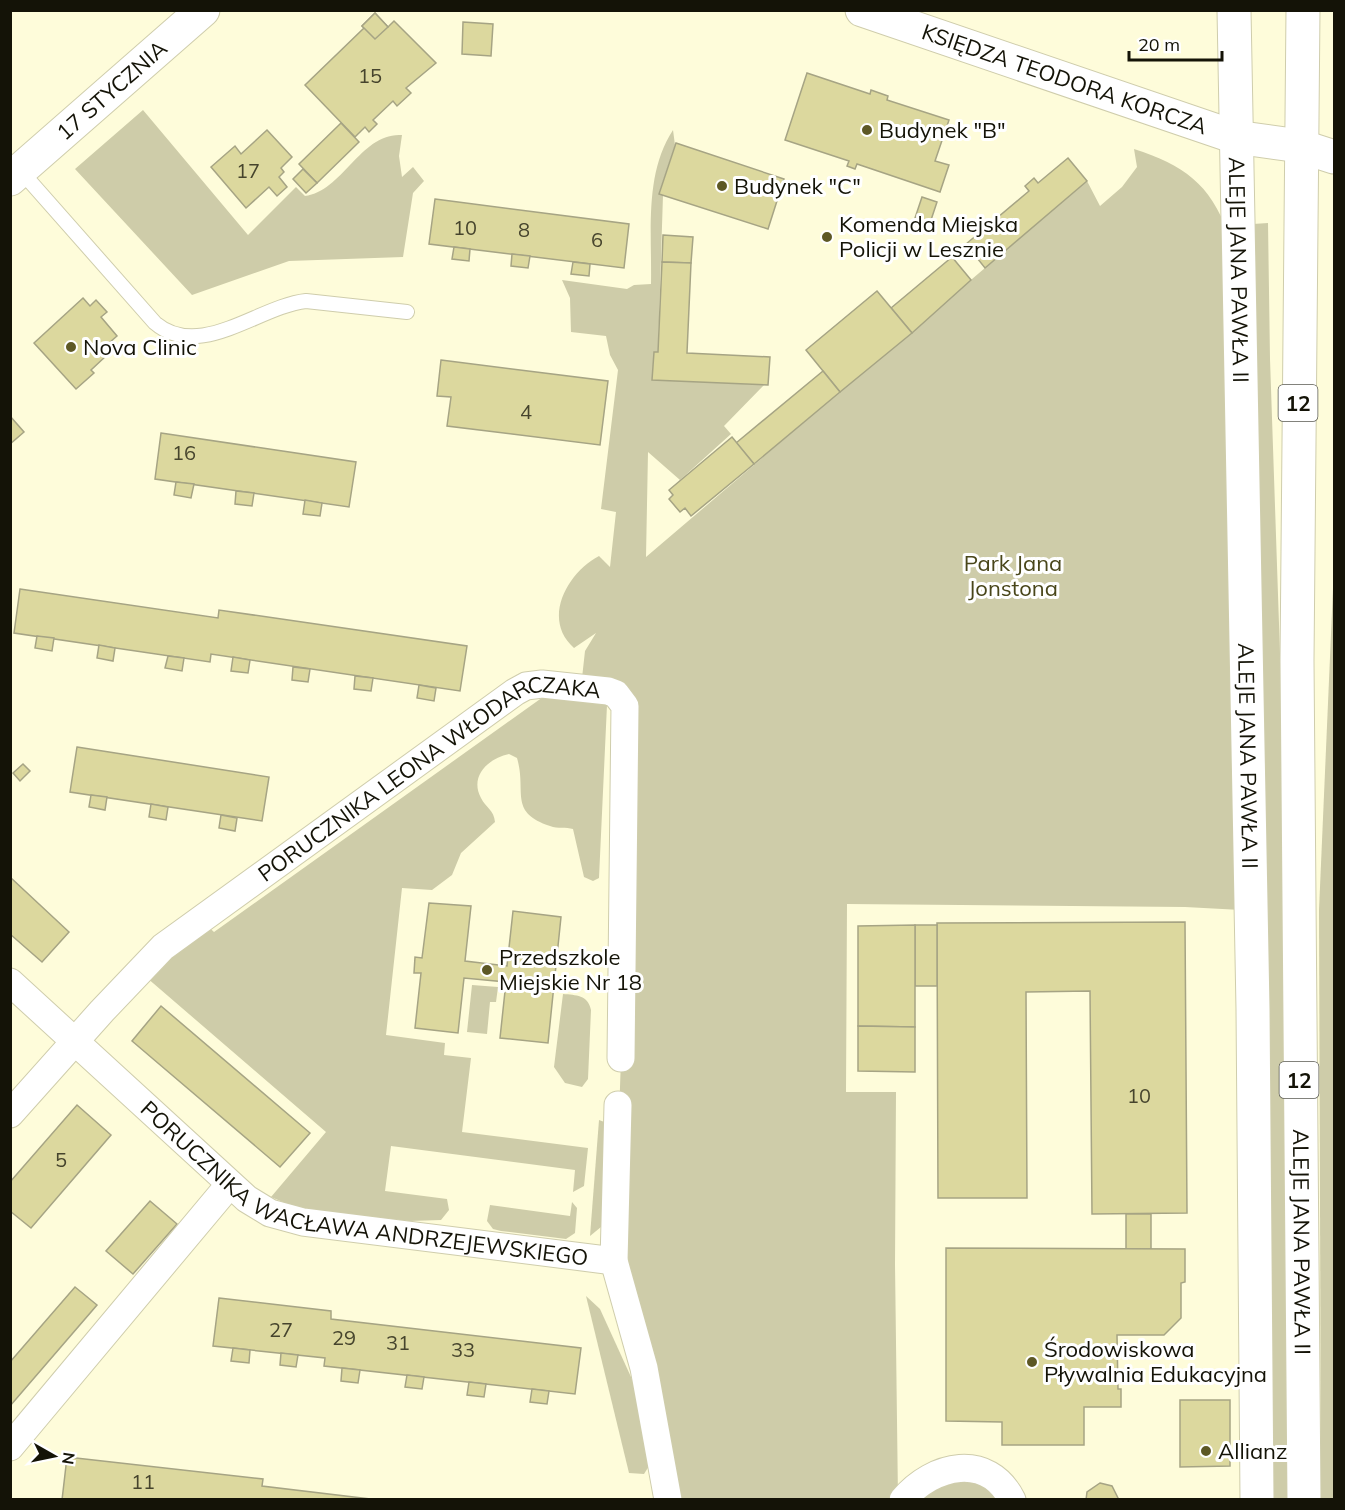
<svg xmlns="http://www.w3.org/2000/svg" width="1345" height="1510" font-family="Mulish,sans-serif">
<rect width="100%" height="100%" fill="#fefcda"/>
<!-- green -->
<g fill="#cecca9">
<path d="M143,110L248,235L296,187L305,196C343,191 361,132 402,135L399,156L402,177L413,167L424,181L413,193L403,257L289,261L192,295L75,169Z"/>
<path d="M673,130L675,145L659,193L663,195L658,352H654L652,379L764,385L724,426L731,434L680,480L648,452L646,557L1087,181L1100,206L1122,187L1137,167L1134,149C1184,165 1210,184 1228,233L1241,910L1185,907L847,904L846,1092H896L895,1264L898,1499H668L614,1261L621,1058L626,714L582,678L585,651L596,633L574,648C541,619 568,572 599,556L610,567L616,512L601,509L618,370L610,355L606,336L571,332L570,298L562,280L627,289L634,285L651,284C652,233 644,174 673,130Z"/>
<path d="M1268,223L1270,359L1292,1007L1296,1500L1264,1499L1253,224Z"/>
<path d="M1334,565V1499L1321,1500L1319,910Z"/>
<path d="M543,697L607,705L599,878L593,881L584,877L573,829C566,827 558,829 550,826C508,812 527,792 517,758L509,754C489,758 469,776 481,798C486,808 494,810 495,822L461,853L452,875L432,890L402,888L386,1035L445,1043L444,1055L471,1058L462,1132L588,1148L584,1186L573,1192L575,1170L391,1146L385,1191L447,1199L449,1210L441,1220L409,1221L297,1208L271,1197L326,1132L139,971L201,920L214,932Z"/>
<path d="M472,985L498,987L496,1002H490L487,1034L467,1032Z"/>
<path d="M563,994C576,995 588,995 591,1010L588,1079L582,1087L565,1083L554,1067Z"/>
<path d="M599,1120L607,1123V1214L601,1227L590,1236Z"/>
<path d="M572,1202L577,1208L575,1233L566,1239L501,1231L493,1229L487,1221L490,1205L570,1216Z"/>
<path d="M586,1296L600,1309L631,1377L638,1398L649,1466L644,1474L629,1473Z"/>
<path d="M951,1470L1012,1500H903Z"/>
</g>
<!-- building -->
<g fill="#dcd89e" stroke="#a6a484" stroke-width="1.5">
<path d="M375,13L388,27L394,21L436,63L406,88L411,93L397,106L393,101L373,120L377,124L369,132L365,127L355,137L305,85L364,28L362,26Z"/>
<path d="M375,13L388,27L375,39L362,26Z"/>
<path d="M463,22L493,24L491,56L462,54Z"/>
<path d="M807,73L870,94L871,90L888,96L887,100L949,120L935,161L949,165L940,192L857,164L855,169L847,166L849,161L785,140Z"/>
<path d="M341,123L359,142L317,183L299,164Z"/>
<path d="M267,130L292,157L281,168L284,172L279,177L287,187L277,196L269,187L246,208L211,167L235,146L241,154Z"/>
<path d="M676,143L784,179L768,229L659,194Z"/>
<path d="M1068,158L1087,181L985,268L966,244L1029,191L1025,186L1034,178L1038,183Z"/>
<path d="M303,169L317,183L306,193L293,179Z"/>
<path d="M922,197L937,202L930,223L915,218Z"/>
<path d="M435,199L629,224L624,268L429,244Z"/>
<path d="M663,235L693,237L691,263L662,262Z"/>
<path d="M454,247L470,249L469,261L452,259Z"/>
<path d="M512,254L530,256L528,268L511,266Z"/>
<path d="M952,257L971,280L912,333L891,308Z"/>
<path d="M573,262L590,264L589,276L571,274Z"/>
<path d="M662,262L691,263L687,353L770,357L768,385L652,380L654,352H658Z"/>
<path d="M877,291L912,333L840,392L806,350Z"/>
<path d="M83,298L90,306L96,300L107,312L101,317L117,336L101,350L106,356L91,370L94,373L76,389L34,343Z"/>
<path d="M441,360L608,381L600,445L447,426L451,397L437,396Z"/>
<path d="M823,371L840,392L754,464L736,443Z"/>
<path d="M10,416L24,432L10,444Z"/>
<path d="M161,433L356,462L349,507L155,479Z"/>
<path d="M732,437L754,464L691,516L685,508L680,512L669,499L673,495L669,490Z"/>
<path d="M176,482L194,484L191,498L174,495Z"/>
<path d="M236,491L254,493L252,506L235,504Z"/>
<path d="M305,500L322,503L320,516L303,514Z"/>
<path d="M20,589L218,618L219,610L467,646L460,691L211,654L210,662L14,633Z"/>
<path d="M37,636L54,638L52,651L35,648Z"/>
<path d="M99,645L115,648L113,661L97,658Z"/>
<path d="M168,656L184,658L182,671L165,668Z"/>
<path d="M233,657L250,660L248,673L231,671Z"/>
<path d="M293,667L310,669L308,682L292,680Z"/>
<path d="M355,676L373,678L371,691L354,689Z"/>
<path d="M419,685L436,688L434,701L417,698Z"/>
<path d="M77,747L269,777L262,821L70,792Z"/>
<path d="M23,764L30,771L20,781L13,773Z"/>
<path d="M91,795L107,797L105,810L89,807Z"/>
<path d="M151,804L168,807L166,820L149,817Z"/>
<path d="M221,815L237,818L235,831L219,828Z"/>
<path d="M10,877L69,932L42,962L10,934Z"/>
<path d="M429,903L471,906L465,961L507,966L513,911L561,917L548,1043L500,1038L506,982L464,978L458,1033L415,1028L421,973H414L415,957L422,958Z"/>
<path d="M1185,922L1187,1213L1092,1214L1090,991L1026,992L1027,1198H938L937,923Z"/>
<rect x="915" y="925" width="22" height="61"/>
<path d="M915,925V1027L858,1026V926Z"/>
<path d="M161,1006L310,1133L280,1167L132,1041Z"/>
<path d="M858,1026L915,1027V1072L858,1071Z"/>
<path d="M77,1105L111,1135L31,1228L10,1211V1182Z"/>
<path d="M150,1201L177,1224L133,1274L106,1251Z"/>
<rect x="1126" y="1214" width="25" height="35"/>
<path d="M946,1248L1185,1249V1282L1181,1283V1318L1164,1335H1117L1118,1389H1121V1407H1084V1445H1002V1422L946,1421Z"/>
<path d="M75,1287L97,1305L10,1406V1362Z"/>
<path d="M219,1298L331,1311V1319L581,1348L575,1394L324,1366L325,1358L213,1346Z"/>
<path d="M233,1348L250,1350L249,1363L231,1361Z"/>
<path d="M281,1353L298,1355L296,1367L280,1365Z"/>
<path d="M342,1368L360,1370L358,1383L341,1381Z"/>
<path d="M407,1375L424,1377L422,1389L405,1387Z"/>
<path d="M469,1382L486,1384L484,1397L467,1395Z"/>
<path d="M532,1389L549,1391L547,1404L530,1402Z"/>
<path d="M1180,1400H1230V1466L1180,1467Z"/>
<path d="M67,1457L263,1479L262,1486L379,1500H62Z"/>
<path d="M1100,1483L1112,1486L1119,1500H1086L1087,1492Z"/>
</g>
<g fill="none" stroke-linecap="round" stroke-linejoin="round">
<!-- lane casing -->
<g stroke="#cfcdac" stroke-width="16">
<path id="lane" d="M20,170L155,323C200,361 259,306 306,301L407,312"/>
</g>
<!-- street casing -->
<g stroke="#cfcdac" stroke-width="29">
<g id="street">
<path id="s1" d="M10,982L247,1199L270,1213L303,1222L614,1261"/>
<path d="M618,1105L614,1261L644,1368L668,1500"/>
<path id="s2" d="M10,1114L102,1011L163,947L515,692L526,686L542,684L608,691L616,694L625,706L621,1058"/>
<path d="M10,1447L230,1184"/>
<path d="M903,1500C933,1464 988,1452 1012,1500"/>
</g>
</g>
<!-- secondary casing -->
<g stroke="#cfcdac" stroke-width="35">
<g id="secondary">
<path id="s3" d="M862,10L1235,137L1300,146L1334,157"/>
<path id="s4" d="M10,179L203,10"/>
</g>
</g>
<!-- primary casing -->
<g stroke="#cfcdac" stroke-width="35">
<g id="primary">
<path id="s5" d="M1234,10L1253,1009L1257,1500"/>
<path id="s6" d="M1303,10L1297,660L1304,1500"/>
</g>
</g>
<!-- lane -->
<use href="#lane" stroke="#fff" stroke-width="14"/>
<!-- street -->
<use href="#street" stroke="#fff" stroke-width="27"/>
<!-- secondary -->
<use href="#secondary" stroke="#fff" stroke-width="33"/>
<!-- primary -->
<use href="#primary" stroke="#fff" stroke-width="33"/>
</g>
<!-- markers -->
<g fill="#5d5825" stroke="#fff" stroke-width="2">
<circle cx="867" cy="130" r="6"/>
<circle cx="722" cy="186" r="6"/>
<circle cx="827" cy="237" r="6"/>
<circle cx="71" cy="347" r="6"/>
<circle cx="487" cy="970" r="6"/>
<circle cx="1032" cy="1362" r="6"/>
<circle cx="1206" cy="1451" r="6"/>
</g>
<g text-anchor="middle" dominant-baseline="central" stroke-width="6" stroke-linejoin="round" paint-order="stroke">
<!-- number labels -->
<g font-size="20" fill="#46442d">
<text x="370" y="75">15</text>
<text x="248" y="170">17</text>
<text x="465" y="227">10</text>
<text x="524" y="229">8</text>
<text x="597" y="239">6</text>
<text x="526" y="411">4</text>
<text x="184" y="452">16</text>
<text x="1139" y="1095">10</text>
<text x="61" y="1159">5</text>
<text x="281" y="1329">27</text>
<text x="344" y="1337">29</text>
<text x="398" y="1342">31</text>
<text x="463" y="1349">33</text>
<text x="143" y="1481">11</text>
</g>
<!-- shield labels -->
<g fill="#fff" stroke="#5a5a51" stroke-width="1.5">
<rect x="1278.5" y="385" width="39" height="36" rx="4.5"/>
<rect x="1279.5" y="1062" width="39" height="36" rx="4.5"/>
</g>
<g font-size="21" font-weight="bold" fill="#141307">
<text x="1298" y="403">12</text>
<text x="1299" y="1080">12</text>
</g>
<!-- street labels -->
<g font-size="22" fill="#141307" stroke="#fff">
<text stroke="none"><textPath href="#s3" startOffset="214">KSIĘDZA TEODORA KORCZA</textPath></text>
<text stroke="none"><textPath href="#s4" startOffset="135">17 STYCZNIA</textPath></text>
<text stroke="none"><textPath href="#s5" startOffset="260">ALEJE JANA PAWŁA II</textPath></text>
<text stroke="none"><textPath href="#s5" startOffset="746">ALEJE JANA PAWŁA II</textPath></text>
<text stroke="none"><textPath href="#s2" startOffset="548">PORUCZNIKA LEONA WŁODARCZAKA</textPath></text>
<text stroke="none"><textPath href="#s1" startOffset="426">PORUCZNIKA WACŁAWA ANDRZEJEWSKIEGO</textPath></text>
<text stroke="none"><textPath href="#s6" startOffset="1232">ALEJE JANA PAWŁA II</textPath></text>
</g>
<!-- poi labels -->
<g font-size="22" fill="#141307" stroke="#fff" text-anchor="start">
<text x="879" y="130">Budynek "B"</text>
<text x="734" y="186">Budynek "C"</text>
<text x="839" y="224">Komenda Miejska<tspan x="839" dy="25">Policji w Lesznie</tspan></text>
<text x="83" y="347">Nova Clinic</text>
<text x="499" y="957">Przedszkole<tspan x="499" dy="25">Miejskie Nr 18</tspan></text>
<text x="1044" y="1349">Środowiskowa<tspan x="1044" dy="25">Pływalnia Edukacyjna</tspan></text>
<text x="1218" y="1451">Allianz</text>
</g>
<!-- park labels -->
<g font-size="22" fill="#49461a" stroke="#fff">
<text x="1013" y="563">Park Jana<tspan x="1013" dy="25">Jonstona</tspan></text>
</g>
</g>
<!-- border -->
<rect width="1345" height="1510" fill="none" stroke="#141307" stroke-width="24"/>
<!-- north arrow -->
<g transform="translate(54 1456) rotate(99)" stroke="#ffffff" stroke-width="4.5" paint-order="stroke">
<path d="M0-4.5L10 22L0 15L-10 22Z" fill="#141307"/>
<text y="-9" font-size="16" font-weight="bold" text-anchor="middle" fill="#141307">N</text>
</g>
<!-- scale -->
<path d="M1129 51v9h93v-9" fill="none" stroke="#141307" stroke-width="3"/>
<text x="1138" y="51" font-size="18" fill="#141307" stroke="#ffffff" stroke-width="4.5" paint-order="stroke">20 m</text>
</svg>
